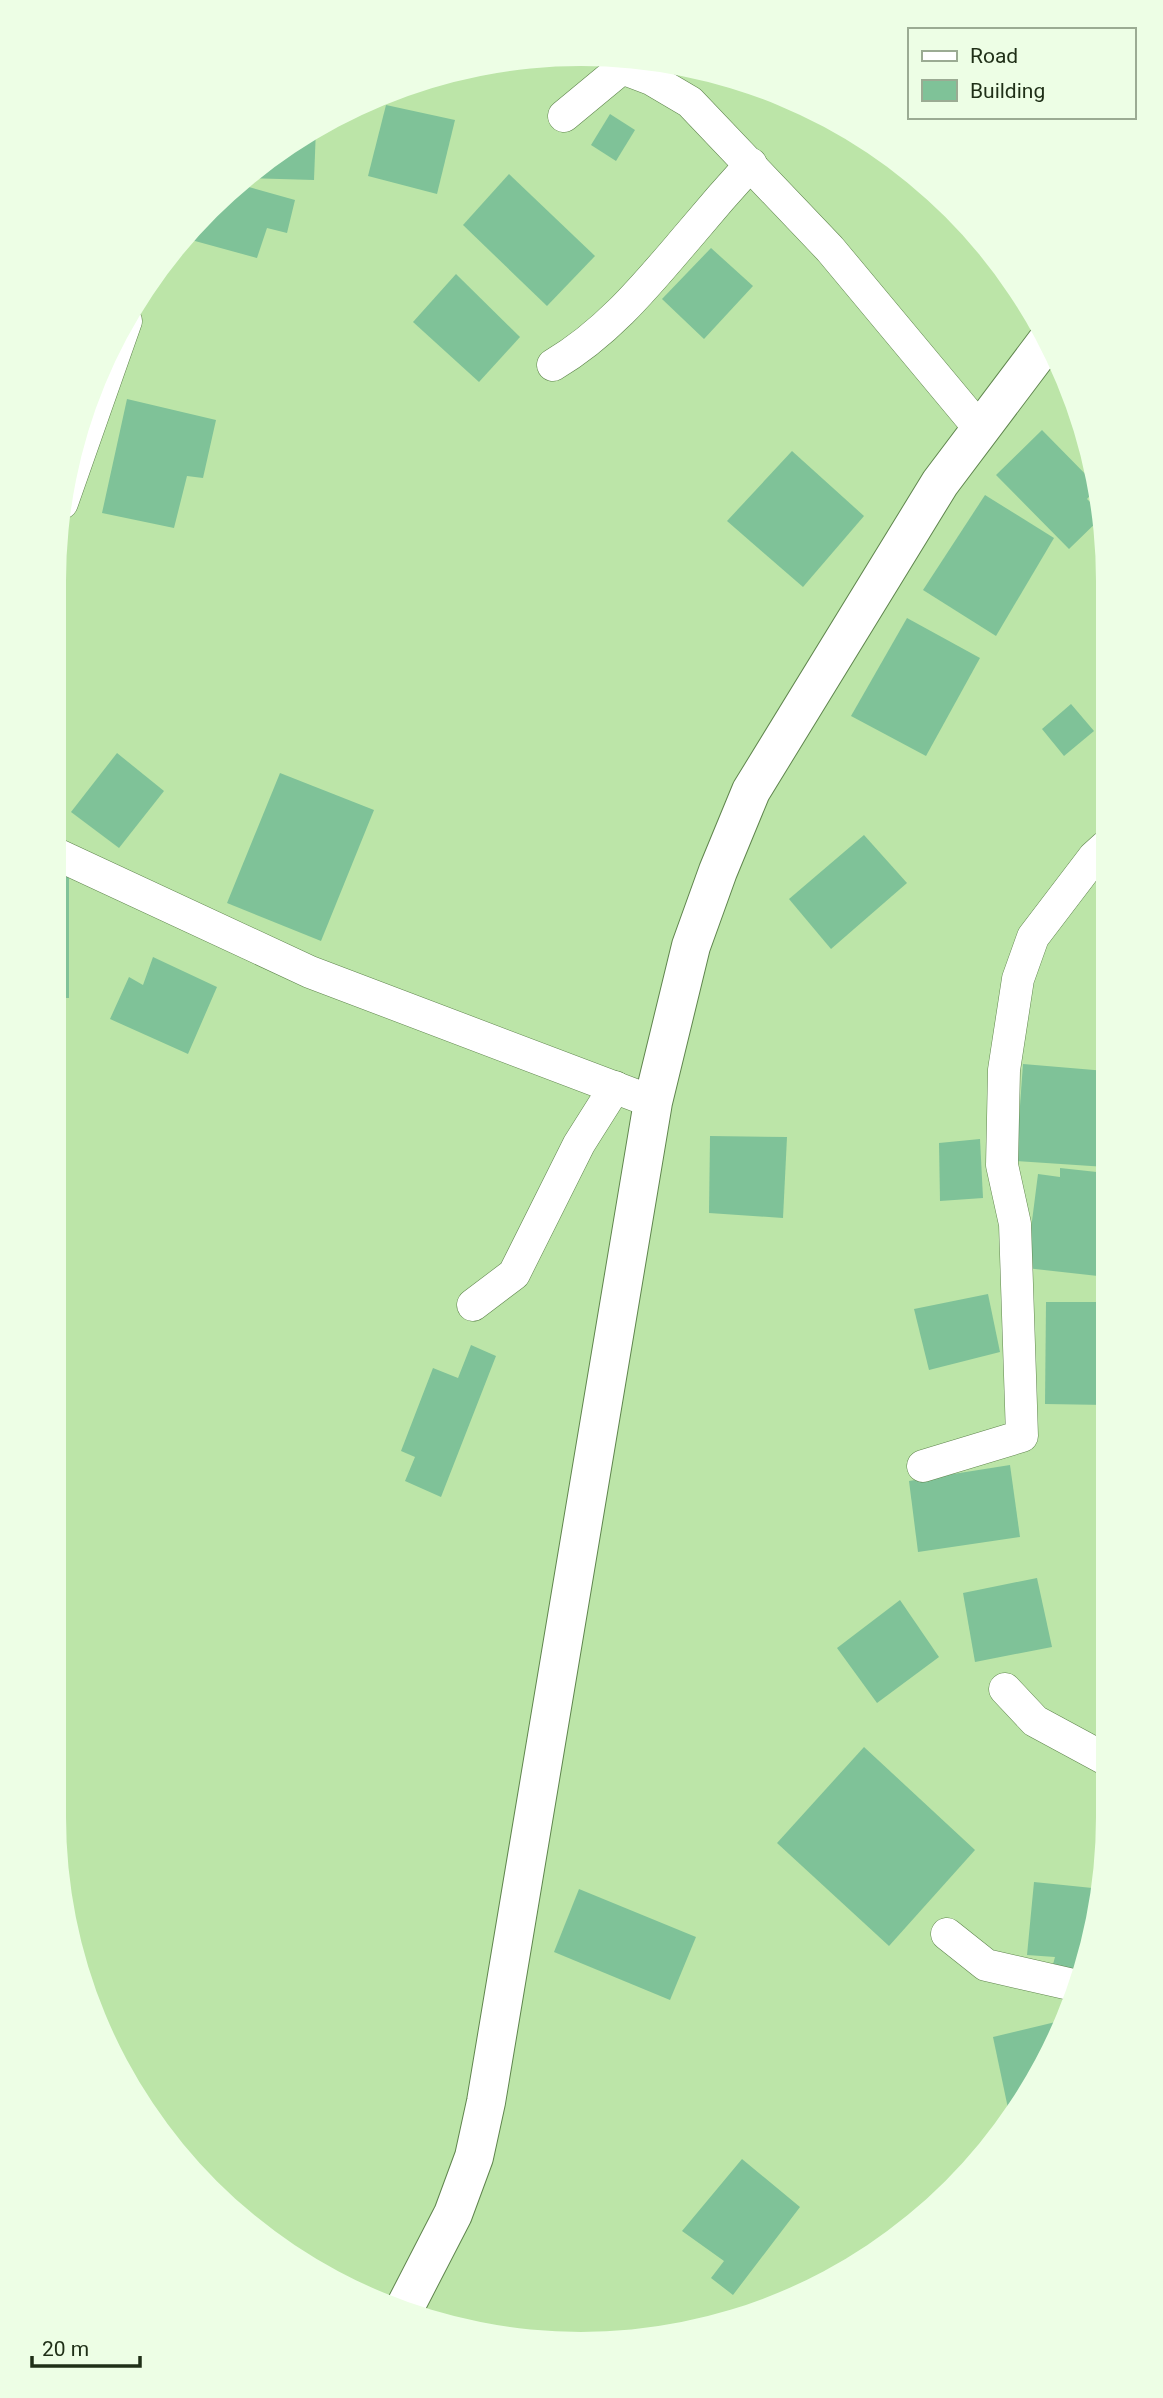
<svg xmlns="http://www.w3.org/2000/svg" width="1163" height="2398" font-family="Roboto,sans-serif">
<rect width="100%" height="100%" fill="#bce5a8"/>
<!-- green -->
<path fill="#d7aee8" d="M66,1141L64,1514L54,1517V1144Z"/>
<!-- building -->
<g fill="#7fc298">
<path d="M386,105L455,120L437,194L368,176Z"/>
<path d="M610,114L635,130L616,161L591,145Z"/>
<path d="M316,128L314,180L246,178L289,143Z"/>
<path d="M509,174L595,256L547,306L463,225Z"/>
<path d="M238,184L295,200L287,233L267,228L257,258L184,238L209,208Z"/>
<path d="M711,248L753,286L704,339L662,299Z"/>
<path d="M456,274L520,337L479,382L413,322Z"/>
<path d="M127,399L216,420L203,478L187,476L174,528L102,513Z"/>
<path d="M1042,430L1098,487L1087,499L1104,515L1069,549L996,475Z"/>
<path d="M792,451L864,516L803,587L727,521Z"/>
<path d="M985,495L1054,538L996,636L923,590Z"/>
<path d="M907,618L980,658L926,756L851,716Z"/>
<path d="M1071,704L1094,731L1064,756L1042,729Z"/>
<path d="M117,753L164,791L119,848L71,812Z"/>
<path d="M280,773L374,810L321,941L227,903Z"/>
<path d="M864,835L907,883L831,949L789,899Z"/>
<path d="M54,870L69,871V998H54Z"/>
<path d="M153,957L217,987L188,1054L110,1019L129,977L143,985Z"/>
<path d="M1023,1064L1106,1071V1167L1016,1161Z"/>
<path d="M710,1136L787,1137L783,1218L709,1213Z"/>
<path d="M980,1139L983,1198L940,1201L939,1143Z"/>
<path d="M1060,1168L1106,1173L1107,1277L1026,1268L1038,1174L1060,1177Z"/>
<path d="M988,1294L1000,1352L929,1370L914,1309Z"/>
<path d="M1046,1302H1107V1405L1045,1404Z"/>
<path d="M471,1345L496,1356L441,1497L405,1481L415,1457L401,1451L433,1368L458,1378Z"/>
<path d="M1010,1465L1020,1537L918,1552L909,1481Z"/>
<path d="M1037,1578L1052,1647L975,1662L963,1593Z"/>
<path d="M900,1600L939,1657L877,1703L837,1648Z"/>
<path d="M864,1747L975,1850L889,1946L777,1843Z"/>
<path d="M1034,1882L1102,1889L1099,1920L1083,1972L1052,1968L1055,1957L1027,1955Z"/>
<path d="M579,1889L696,1937L670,2000L554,1952Z"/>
<path d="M1068,2019L1015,2105L1009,2113L993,2037Z"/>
<path d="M742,2159L800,2207L733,2295L711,2278L724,2261L682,2231Z"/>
</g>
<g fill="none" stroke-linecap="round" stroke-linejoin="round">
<!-- minor casing -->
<g stroke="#5f854d" stroke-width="33">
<g id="minor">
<path d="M564,116L622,68L651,79L690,102L830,249L980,429"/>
<path d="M553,365C609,332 648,283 690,234C710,210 730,187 751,164"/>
<path d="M62,503L126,321"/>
<path d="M54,853L310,972L653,1102"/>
<path d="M473,1305L514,1274L579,1144L615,1087"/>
<path d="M923,1466L1022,1436L1015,1224L1002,1165L1004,1070L1018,979L1033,937L1094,857L1105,847"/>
<path d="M1005,1689L1035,1721L1109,1761"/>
<path d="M947,1934L986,1965L1078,1986"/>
</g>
</g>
<!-- tertiary casing -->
<g stroke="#5f854d" stroke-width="40">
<path id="tertiary" d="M403,2311L453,2214L474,2157L486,2102L653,1102L691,946L718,871L751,791L940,483L1047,341"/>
</g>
<!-- minor -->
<use href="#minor" stroke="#fff" stroke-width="32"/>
<!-- tertiary -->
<use href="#tertiary" stroke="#fff" stroke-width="38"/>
</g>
<!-- crop -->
<path d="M0 0H1163V2398H0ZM581 66H581A515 515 0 0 1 1096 581V1817A515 515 0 0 1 581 2332H581A515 515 0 0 1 66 1817V581A515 515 0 0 1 581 66Z" fill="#edfee5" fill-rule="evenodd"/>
<!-- legend -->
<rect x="908" y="28" width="228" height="91" fill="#edfee5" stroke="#9bab93" stroke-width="2"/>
<rect x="922" y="51" width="35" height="10" fill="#ffffff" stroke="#9bab93" stroke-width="2"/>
<text x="970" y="63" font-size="21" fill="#1f2f17">Road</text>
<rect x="922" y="80" width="35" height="21" fill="#7fc298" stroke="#9bab93" stroke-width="2"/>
<text x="970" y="98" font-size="21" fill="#1f2f17">Building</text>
<!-- scale -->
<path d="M32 2356v10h108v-10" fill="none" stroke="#1f2f17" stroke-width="3.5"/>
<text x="42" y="2356" font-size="21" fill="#1f2f17" stroke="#edfee5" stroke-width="5" paint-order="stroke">20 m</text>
</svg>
